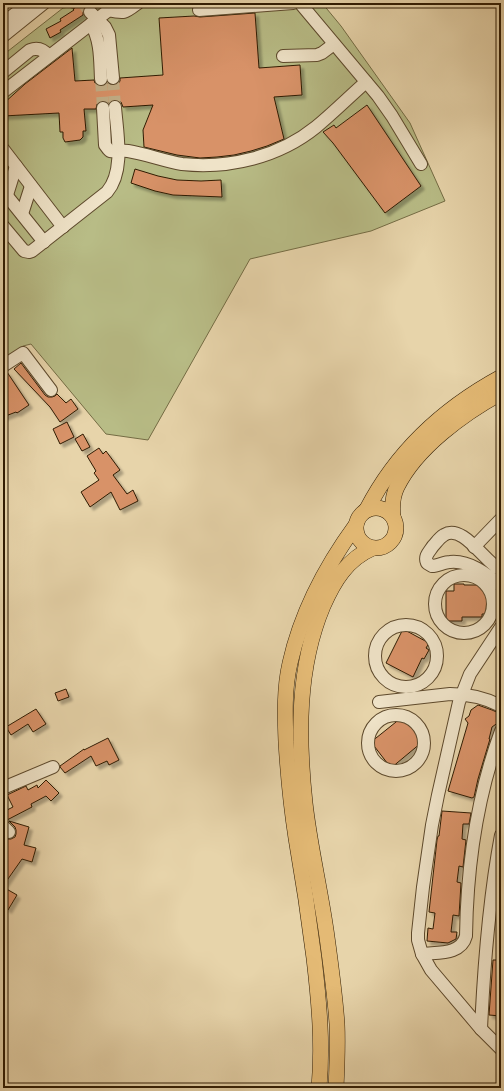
<svg xmlns="http://www.w3.org/2000/svg" width="504" height="1091" font-family="'Libre Bodoni',serif">
<defs>
<filter id="shadow"><feDropShadow dx="3.5" dy="3.5" stdDeviation="1" flood-color="#0004"/></filter>
</defs>
<rect width="100%" height="100%" fill="#e7d4aa"/>
<filter id="stains"><feTurbulence type="fractalNoise" baseFrequency=".005" numOctaves="4"/><feColorMatrix values="0 0 0 0 .2 0 0 0 0 .09 0 0 0 0 .02 0 0 0 .5 -.17"/></filter>
<radialGradient id="worn" r=".72"><stop offset=".6" stop-color="#630" stop-opacity="0"/><stop offset="1" stop-color="#630" stop-opacity=".3"/></radialGradient>
<!-- green -->
<path fill="#b8bc86" stroke="#746c44" d="M86,3H322L341,26L410,123L445,201L371,231L250,259L148,440L106,434L31,344L23,346L3,360V55L63,8L69,7L78,11L87,6Z"/>
<!-- building -->
<g fill="#d89268" stroke="#2f1b02" filter="url(#shadow)">
<path d="M83,3H101L95,7L92,5H88L85,6L83,10V15L60,30L61,32L50,38L46,29L61,21L60,19L74,10L73,9Z"/>
<path d="M255,13L259,68L300,65L302,95L274,97L284,139L267,146L251,151L234,155L217,157L200,158L177,155L144,147L143,130L153,105L123,107L121,102L118,100H115L111,101L109,103L106,101H102L99,102L97,104L96,109H84L86,131H83V137L80,140L65,142L63,138V132H60L59,113L3,116V104L25,84L72,48L75,81L94,80L95,83L98,86H102L105,85L107,83L110,85H114L118,84L120,81V78L163,75L159,18L194,16L200,17Z"/>
<path d="M367,105L421,186L385,213L333,143L323,132L334,125L336,128Z"/>
<path d="M135,169L158,176L177,180L201,181L221,180L222,197L173,195L155,191L131,183Z"/>
<path d="M21,363L45,395L48,397H52L55,396L57,394L66,403L71,399L78,409L60,422L50,407L14,369Z"/>
<path d="M7,372L29,405L17,413L16,412L3,417V373Z"/>
<path d="M67,422L74,437L60,444L53,429Z"/>
<path d="M83,434L90,447L82,451L75,439Z"/>
<path d="M99,448L103,454L106,451L120,470L113,475L127,494L133,490L138,501L120,510L111,492L90,507L81,492L99,480L94,473L96,471L87,456Z"/>
<path d="M454,584H464V585H484V592H487L486,614H482V617H462V621H446V591H454Z"/>
<path d="M403,629L429,643L426,648L429,650L424,659L422,658L413,677L386,663Z"/>
<path d="M66,689L69,697L58,701L55,693Z"/>
<path d="M478,705L492,710L501,714V715L499,722L492,727L489,739H490L478,779L474,797L472,798L448,791L468,723L465,719L469,716L471,710Z"/>
<path d="M36,709L46,724L33,732L28,724L11,735L6,727Z"/>
<path d="M401,718L404,722L406,720L413,728L419,736L417,737L421,743L391,768L371,742Z"/>
<path d="M108,738L119,760L109,765L107,761L96,766L91,756L65,773L60,767V766L84,749V750Z"/>
<path d="M46,780L59,793L51,801L46,796L31,804L32,807L7,820L3,819V812L13,807L7,795L26,786L28,790L37,785L38,788Z"/>
<path d="M442,811L471,813L469,824H463L462,839L466,840L463,867L459,866L457,882L461,883L459,916L453,915L451,932H457L456,939L448,943L427,941L428,928L433,929L435,913L429,912L437,840L438,836H439Z"/>
<path d="M9,821L29,827L24,845L36,848L32,862L22,859L3,886V837L7,839H11L15,837L16,834V830L15,827Z"/>
<path d="M3,887L17,895L8,910L3,906Z"/>
<path d="M493,960H501V1016L489,1015Z"/>
</g>
<g fill="none" stroke-linecap="round" stroke-linejoin="round">
<!-- minor-tunnel -->
<g stroke="#c2af88" stroke-width="12" stroke-dasharray="12 6" stroke-linecap="butt">
<path d="M83,3L90,12"/>
<path d="M113,78L115,107"/>
<path d="M101,79L103,108"/>
</g>
<!-- minor casing -->
<g stroke="#5d492c" stroke-width="14">
<g id="minor">
<path d="M300,3L378,96L392,116L421,164"/>
<path d="M108,10C125,14 125,13 138,3"/>
<path d="M199,10L293,3"/>
<path d="M90,12L105,27L109,35L113,78"/>
<path d="M3,23L29,3"/>
<path d="M91,24C101,41 100,60 101,79"/>
<path d="M3,36L44,3"/>
<path d="M283,56L317,55L322,53L334,44"/>
<path d="M3,72L30,50C38,47 44,50 49,56"/>
<path d="M3,92L118,3"/>
<path d="M103,108L105,145L108,149L110,151C116,152 122,150 128,151C146,154 164,161 182,164C229,169 279,157 316,127C333,113 349,97 366,82"/>
<path d="M3,149L63,227"/>
<path d="M3,191L44,242"/>
<path d="M7,195L16,166"/>
<path d="M22,214L31,186"/>
<path d="M3,226L24,251L29,252L32,251L107,192C125,171 117,133 115,107"/>
<path d="M3,366L23,353L51,390"/>
<path d="M474,547L501,519"/>
<path d="M501,570C485,563 463,523 444,535C439,538 436,543 433,546C429,552 424,556 427,563L432,566C438,566 444,562 450,562C469,560 487,574 501,586"/>
<circle cx="464" cy="604" r="29"/>
<circle cx="406" cy="656" r="31"/>
<path d="M501,627L470,674L459,702L438,795L432,825L423,887L418,933V940L422,954C438,952 461,955 466,936C467,866 477,796 501,731"/>
<path d="M379,702L450,694C468,694 484,697 501,706"/>
<circle cx="396" cy="743" r="28"/>
<path d="M3,788L53,767"/>
<path d="M3,826L9,832"/>
<path d="M422,954L431,970L481,1029L501,1049"/>
<path d="M481,1029C484,963 489,899 501,835"/>
</g>
</g>
<!-- major casing -->
<g stroke="#2f1b02" stroke-width="16">
<g id="major">
<circle cx="376" cy="528" r="20"/>
<path d="M367,509C397,451 444,408 501,377"/>
<path d="M393,517C392,507 392,497 397,487C416,448 464,413 501,393"/>
<path d="M319,1088C323,1044 319,1001 314,958C309,918 303,878 296,838C291,806 288,774 286,742C285,716 284,689 290,663C301,614 326,566 356,525"/>
<path d="M336,1088C337,1067 338,1046 337,1024C335,995 331,966 327,937C321,892 310,848 305,803C298,737 297,668 323,606C334,581 347,559 373,548"/>
</g>
</g>
<!-- minor -->
<use href="#minor" stroke="#efe3c8" stroke-width="12"/>
<!-- major -->
<use href="#major" stroke="#e4ba75" stroke-width="15"/>
</g>
<!-- margin -->
<rect width="504" height="1091" fill="none" stroke="#e7d4aa" stroke-width="16"/>
<rect x="4" y="4" width="496" height="1083" fill="none" stroke="#2f1b02" stroke-width="2"/>
<rect x="8" y="8" width="488" height="1075" fill="none" stroke="#2f1b02"/>
<rect width="100%" height="100%" filter="url(#stains)"/>
<rect width="100%" height="100%" fill="url(#worn)"/>
</svg>
